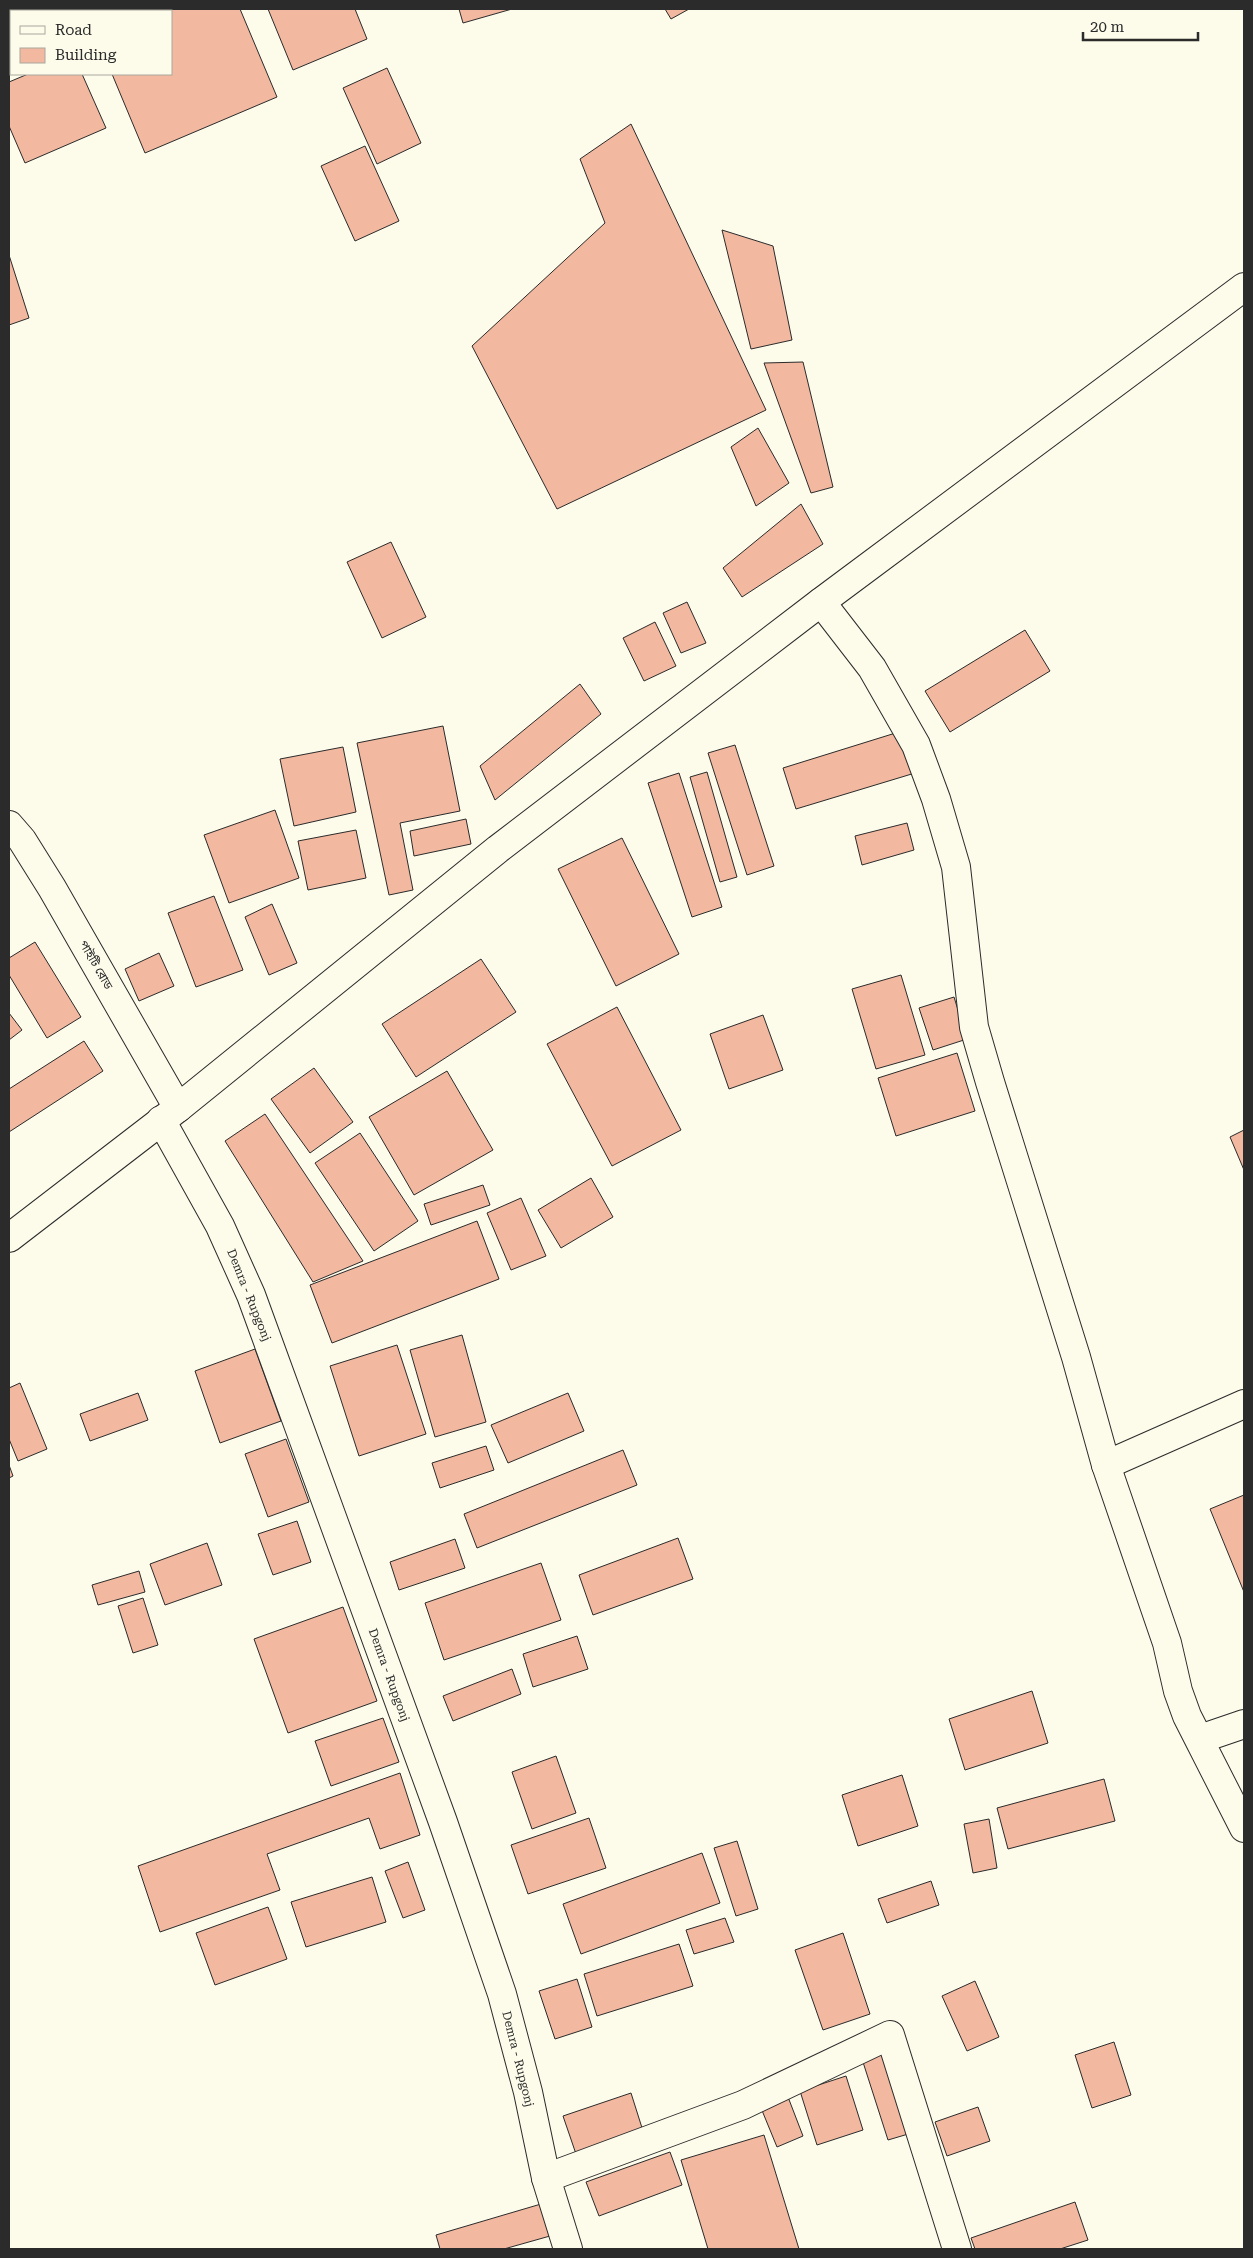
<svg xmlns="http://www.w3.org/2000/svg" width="1253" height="2258" font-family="'Roboto Serif','Noto Sans Bengali',serif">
<rect width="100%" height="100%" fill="#fdfbea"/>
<!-- building -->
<g fill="#f2b8a0" stroke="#2b2b2b">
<path d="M9,9H49L44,11H11V27L9,28Z"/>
<path d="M131,9H240L277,97L145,153L112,74H171V11H125Z"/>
<path d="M268,9H355L367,39L293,70Z"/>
<path d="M459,9H512L463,23Z"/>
<path d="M665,9H689L671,19Z"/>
<path d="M387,68L421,143L377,164L343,88Z"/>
<path d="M28,74H82L106,128L25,163L9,126V82Z"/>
<path d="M631,124L766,410L557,509L472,346L605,223L580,159Z"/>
<path d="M365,146L399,221L355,241L321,166Z"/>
<path d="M722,230L773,246L792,340L751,349Z"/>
<path d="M9,255L29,318L9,325Z"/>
<path d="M803,362L833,487L811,493L764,363Z"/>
<path d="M758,428L789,483L756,506L731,447Z"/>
<path d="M801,504L823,544L742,597L723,568Z"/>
<path d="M391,542L426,617L382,638L347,562Z"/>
<path d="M687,602L706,643L681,653L663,613Z"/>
<path d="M655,622L676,666L644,681L623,638Z"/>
<path d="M1025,630L1050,671L950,732L925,691Z"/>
<path d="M580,684L601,714L495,800L480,766Z"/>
<path d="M443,726L460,811L400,823L413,890L389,895L357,743Z"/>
<path d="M902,731L915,773L796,809L783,768Z"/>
<path d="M735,745L774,866L747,875L708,753Z"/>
<path d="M343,747L356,812L294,826L280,759Z"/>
<path d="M707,772L737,877L720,882L690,777Z"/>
<path d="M679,773L722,907L692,917L648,783Z"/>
<path d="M275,810L299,878L229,903L204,835Z"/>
<path d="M466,819L471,844L414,856L410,831Z"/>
<path d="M907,823L914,850L862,865L855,836Z"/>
<path d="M356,830L366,878L308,890L298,841Z"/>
<path d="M622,838L679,954L616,986L558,869Z"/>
<path d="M214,896L243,970L196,987L168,913Z"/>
<path d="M272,904L297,963L269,975L245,917Z"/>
<path d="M35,942L81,1017L47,1038L9,975V958Z"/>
<path d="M159,953L174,986L139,1001L125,969Z"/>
<path d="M481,959L516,1012L416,1077L382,1024Z"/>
<path d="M901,975L925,1055L876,1069L852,989Z"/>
<path d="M954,997L967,1039L933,1050L919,1008Z"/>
<path d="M617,1007L681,1130L612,1166L547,1044Z"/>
<path d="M9,1013L22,1030L9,1040Z"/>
<path d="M763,1015L783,1070L729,1089L710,1034Z"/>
<path d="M84,1041L103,1071L9,1132V1089Z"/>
<path d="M957,1053L975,1111L896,1136L878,1078Z"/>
<path d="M314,1068L353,1122L310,1153L271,1099Z"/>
<path d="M447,1071L493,1150L414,1195L369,1117Z"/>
<path d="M265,1114L363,1261L313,1282L225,1141Z"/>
<path d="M1244,1130V1170L1230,1137Z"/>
<path d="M360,1133L418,1221L374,1251L315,1163Z"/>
<path d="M591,1178L613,1217L561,1248L538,1210Z"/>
<path d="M483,1185L490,1205L431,1225L424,1204Z"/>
<path d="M521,1198L546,1256L511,1270L487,1213Z"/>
<path d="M477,1221L499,1279L332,1343L310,1285Z"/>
<path d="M462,1335L486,1422L435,1437L410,1350Z"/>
<path d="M397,1345L426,1434L359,1456L330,1366Z"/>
<path d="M255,1349L281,1421L220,1443L195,1371Z"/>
<path d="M20,1383L47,1449L18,1461L9,1439V1388Z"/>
<path d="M138,1393L148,1420L90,1441L80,1414Z"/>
<path d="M568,1393L584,1431L508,1463L491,1425Z"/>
<path d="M286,1439L309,1502L268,1517L245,1454Z"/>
<path d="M486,1446L494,1470L440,1488L432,1463Z"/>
<path d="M623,1450L637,1485L477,1548L464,1514Z"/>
<path d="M9,1465L13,1476L9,1478Z"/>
<path d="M1244,1495V1592L1210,1509Z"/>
<path d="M297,1521L311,1562L273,1575L258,1534Z"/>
<path d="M678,1538L693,1579L593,1615L579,1575Z"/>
<path d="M455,1539L465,1568L399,1590L390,1562Z"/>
<path d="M207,1543L222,1585L165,1605L150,1564Z"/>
<path d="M541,1563L561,1620L444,1660L425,1603Z"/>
<path d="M139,1571L145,1592L98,1605L92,1585Z"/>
<path d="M143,1598L158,1645L133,1653L118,1606Z"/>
<path d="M343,1607L377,1701L288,1733L254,1639Z"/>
<path d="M577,1636L588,1669L533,1687L523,1654Z"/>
<path d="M512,1669L521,1694L453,1721L443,1696Z"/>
<path d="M1032,1691L1048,1743L965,1770L949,1719Z"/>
<path d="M383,1718L399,1762L331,1786L315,1741Z"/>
<path d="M556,1756L576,1813L532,1829L512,1772Z"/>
<path d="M400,1773L420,1835L380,1849L369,1818L267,1854L280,1890L160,1932L138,1866Z"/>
<path d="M902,1775L918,1826L858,1846L842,1795Z"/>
<path d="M1104,1779L1115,1821L1008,1849L997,1808Z"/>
<path d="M589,1818L606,1868L528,1894L511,1845Z"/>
<path d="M989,1819L997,1868L973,1873L964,1824Z"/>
<path d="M737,1841L758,1909L736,1916L714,1848Z"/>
<path d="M702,1853L720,1903L581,1954L563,1904Z"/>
<path d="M408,1862L425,1910L403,1918L385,1871Z"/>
<path d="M372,1877L386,1922L306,1947L291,1902Z"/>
<path d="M931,1881L939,1905L887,1923L878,1899Z"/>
<path d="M268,1907L287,1959L215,1985L196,1933Z"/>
<path d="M725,1918L734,1942L694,1954L686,1930Z"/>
<path d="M843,1933L870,2014L823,2030L795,1950Z"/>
<path d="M679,1944L693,1986L597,2016L584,1974Z"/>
<path d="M577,1979L592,2027L555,2039L539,1991Z"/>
<path d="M975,1981L999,2037L967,2051L942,1996Z"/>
<path d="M1114,2042L1131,2095L1092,2108L1075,2055Z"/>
<path d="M888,2051L915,2132L888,2140L862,2059Z"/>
<path d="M846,2076L863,2130L817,2145L800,2091Z"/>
<path d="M631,2093L643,2131L576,2154L563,2116Z"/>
<path d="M788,2097L803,2136L777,2147L761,2108Z"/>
<path d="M978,2107L990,2141L947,2156L935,2122Z"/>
<path d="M764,2135L799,2249H708L681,2160Z"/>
<path d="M670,2152L682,2185L599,2216L586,2182Z"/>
<path d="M1075,2202L1088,2240L1060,2249H975L971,2238Z"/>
<path d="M541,2204L550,2236L504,2249H440L436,2235Z"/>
</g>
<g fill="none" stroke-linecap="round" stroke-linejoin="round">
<!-- minor casing -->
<g stroke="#2b2b2b" stroke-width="30">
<g id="minor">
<path d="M821,602L872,668L916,745L936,799L956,867L974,1027L990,1082L1076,1357L1106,1465L1167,1643L1178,1691L1187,1716L1244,1828"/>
<path d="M9,825L22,840L52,888L178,1108"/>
<path d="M1106,1465L1244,1404"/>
<path d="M1200,1739L1244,1724"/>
<path d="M546,2178L743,2105L890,2035L957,2249"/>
</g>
</g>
<!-- tertiary casing -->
<g stroke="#2b2b2b" stroke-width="30">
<path id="tertiary" d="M161,1120L220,1226L251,1295L443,1822L502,1994L528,2092L546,2178L568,2249"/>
</g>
<!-- primary casing -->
<g stroke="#2b2b2b" stroke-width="30">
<path id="primary" d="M9,1238L178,1108L498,849L821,602L1244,287"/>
</g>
<!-- minor -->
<use href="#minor" stroke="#fdfbea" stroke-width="28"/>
<!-- tertiary -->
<use href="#tertiary" stroke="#fdfbea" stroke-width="28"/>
<!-- primary -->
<use href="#primary" stroke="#fdfbea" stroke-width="28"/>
</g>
<g text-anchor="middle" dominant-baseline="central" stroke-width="4" stroke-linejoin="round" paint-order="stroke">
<!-- street labels -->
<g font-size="12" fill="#2b2b2b" stroke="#fdfbea">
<text transform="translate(96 965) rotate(60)">পাইটি রোড</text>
<text transform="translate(249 1295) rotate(68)">Demra - Rupgonj</text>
<text transform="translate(389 1675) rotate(70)">Demra - Rupgonj</text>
<text transform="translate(518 2059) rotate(76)">Demra - Rupgonj</text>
</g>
</g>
<!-- border -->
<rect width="1253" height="2258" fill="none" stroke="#2b2b2b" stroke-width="20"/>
<!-- legend -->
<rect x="10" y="10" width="162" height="65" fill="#fdfbea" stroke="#a9a89e"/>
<rect x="20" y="26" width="25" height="8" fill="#fdfbea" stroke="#a9a89e"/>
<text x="55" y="35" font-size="15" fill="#2b2b2b">Road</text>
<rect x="20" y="48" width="25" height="15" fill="#f2b8a0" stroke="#a9a89e"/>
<text x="55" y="60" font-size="15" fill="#2b2b2b">Building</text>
<!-- scale -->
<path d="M1083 32v8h115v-8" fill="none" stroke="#2b2b2b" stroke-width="2.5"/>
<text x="1090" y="32" font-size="15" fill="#2b2b2b" stroke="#fdfbea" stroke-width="4" paint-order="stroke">20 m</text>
</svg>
